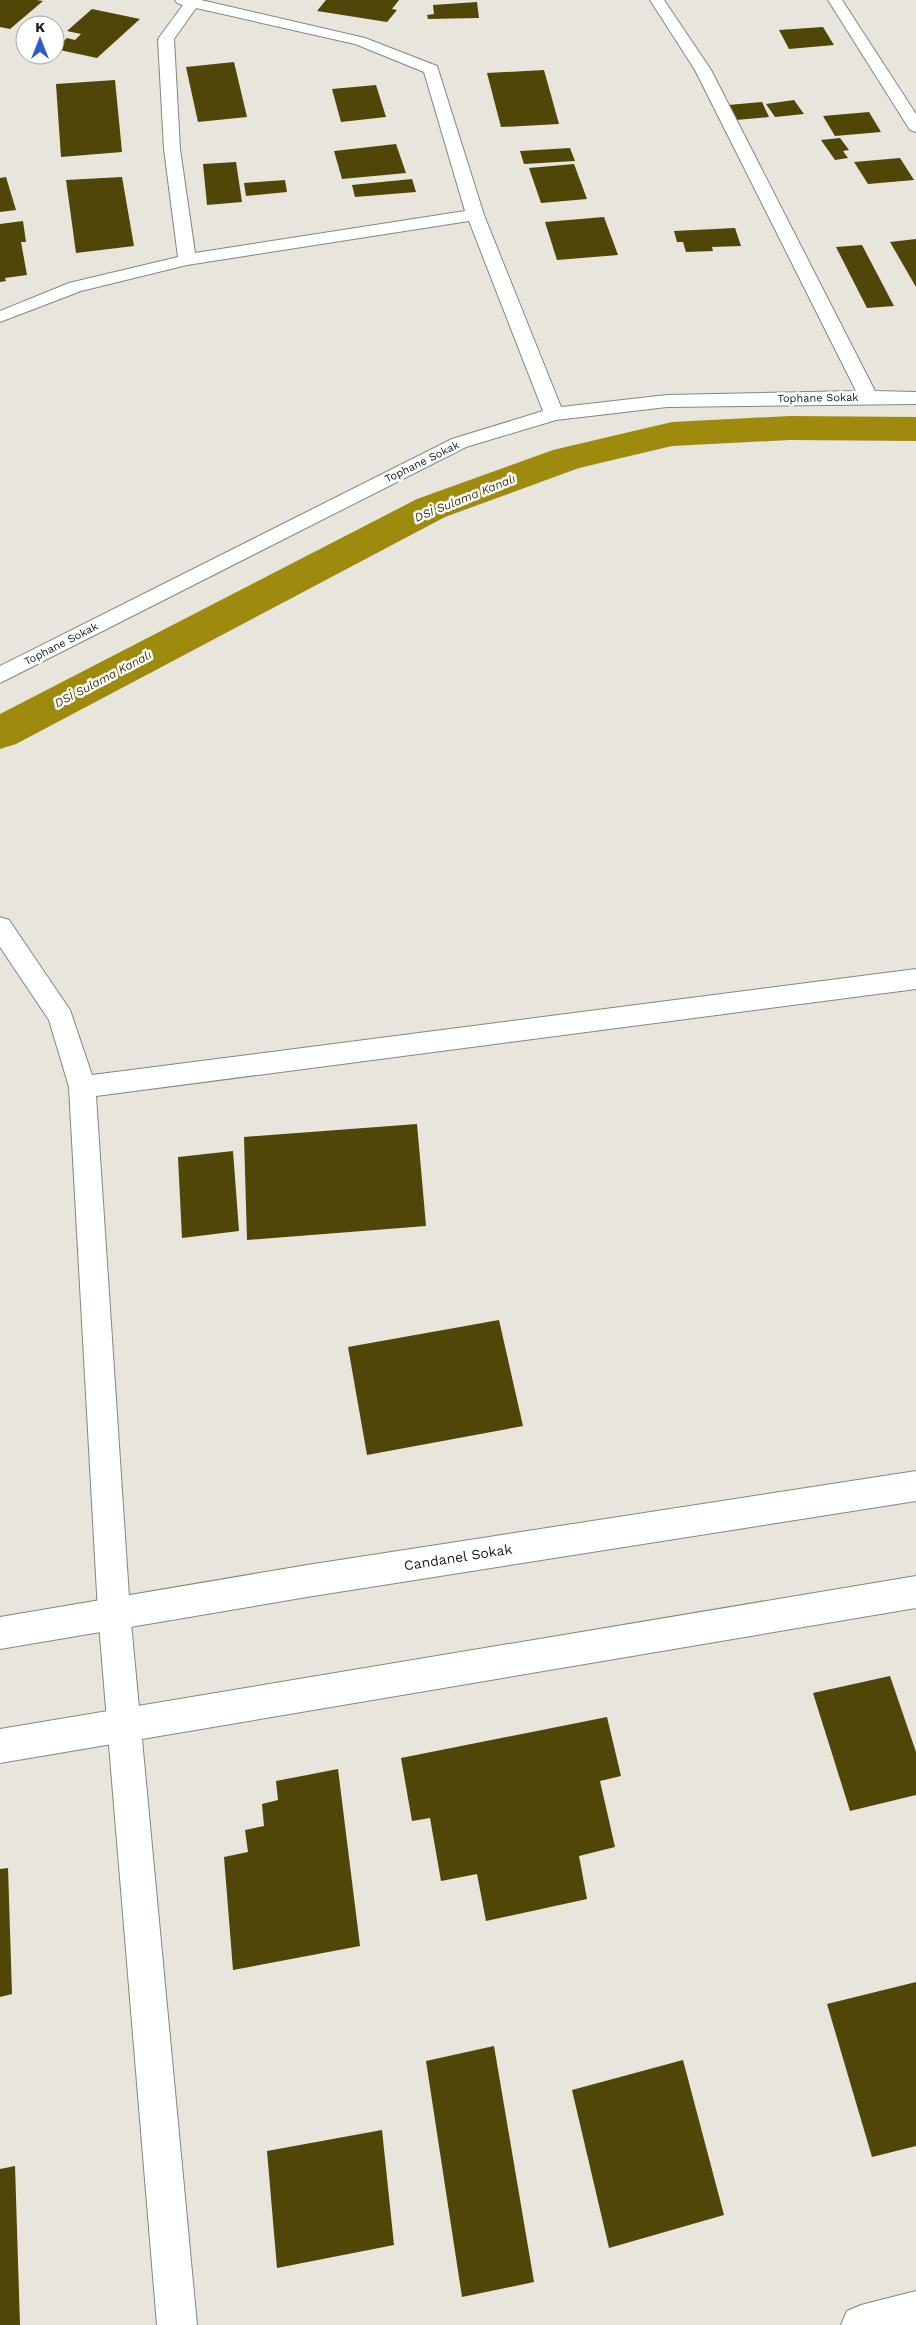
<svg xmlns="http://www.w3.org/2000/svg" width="916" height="2325" font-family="'Work Sans',sans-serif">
<rect width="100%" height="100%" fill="#e7e5dc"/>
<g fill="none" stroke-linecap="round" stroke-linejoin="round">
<!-- canal -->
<path fill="#9e8b0d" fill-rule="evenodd" d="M790,416L916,417V441L790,440L672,446L579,468L445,517L16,744L0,749V714L417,499L553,450L672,422Z"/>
</g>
<!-- building -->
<g fill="#504607">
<path d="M0,0H36L43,1L10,29L0,27Z"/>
<path d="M326,0H399L392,9L397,10L387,22L317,11Z"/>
<path d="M477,2L479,18L428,19L427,15L434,14L433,5Z"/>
<path d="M92,9L140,19L97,58L55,49L67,38L75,40L81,34L67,31Z"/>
<path d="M823,27L834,45L789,49L779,30Z"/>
<path d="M234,62L247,117L198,122L186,67Z"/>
<path d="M544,70L559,124L501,127L487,73Z"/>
<path d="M115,80L122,152L61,157L56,84Z"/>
<path d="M376,85L386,117L341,122L332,89Z"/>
<path d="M794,100L804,114L775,117L766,104Z"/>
<path d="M762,102L769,117L736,120L728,105Z"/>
<path d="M869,112L881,132L835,136L823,116Z"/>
<path d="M840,138L849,150L843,151L848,158L835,160L821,140Z"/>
<path d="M396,144L406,173L342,179L334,151Z"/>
<path d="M570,148L575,161L524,164L520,151Z"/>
<path d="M900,158L914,180L868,184L854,162Z"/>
<path d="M236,162L242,202L207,205L203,164Z"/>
<path d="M574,164L587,199L541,203L529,168Z"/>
<path d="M6,177L16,210L0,212V178Z"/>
<path d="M122,177L134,246L76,253L66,180Z"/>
<path d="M412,179L416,192L355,197L352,185Z"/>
<path d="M285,180L287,192L246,196L244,183Z"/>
<path d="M604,217L618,255L557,260L545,222Z"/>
<path d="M23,221L26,242H21L27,275L5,278L6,281L0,282V224Z"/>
<path d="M735,228L741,246L712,247L713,251L686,252L683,242H677L674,231Z"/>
<path d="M916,239V287L890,242Z"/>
<path d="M862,245L894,306L867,308L836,247Z"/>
<path d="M417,1124L426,1226L247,1240L244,1137Z"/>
<path d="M233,1151L239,1231L182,1238L178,1157Z"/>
<path d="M499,1320L523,1426L367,1455L348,1347Z"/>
<path d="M890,1676L916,1752V1795L850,1811L813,1693Z"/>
<path d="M607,1717L621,1776L600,1781L615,1847L579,1856L587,1899L486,1921L477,1874L441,1881L430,1818L412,1821L401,1758Z"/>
<path d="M338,1769L360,1946L233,1970L224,1857L248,1852L245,1830L264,1826L262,1804L278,1800L276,1781Z"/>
<path d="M8,1868L12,1994L0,1997V1869Z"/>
<path d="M916,1982V2146L872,2157L827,2004Z"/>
<path d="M494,2046L534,2282L462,2297L426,2061Z"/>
<path d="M683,2060L724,2215L609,2248L572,2090Z"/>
<path d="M382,2130L394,2245L277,2268L267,2151Z"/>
<path d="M15,2166L20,2325H0V2169Z"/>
</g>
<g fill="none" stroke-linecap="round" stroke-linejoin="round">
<!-- minor casing -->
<g stroke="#87857d" stroke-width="2">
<g id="minor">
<path d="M175,0H201L365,38L437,66L484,215L561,407L667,395L856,391L695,70L650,0H664L711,70L875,391L916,392V404L667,407L556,420L466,447L0,683V666L452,439L543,411L469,221L187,265L81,291L0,322V311L69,283L178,257L164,149L158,39L183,5L177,3ZM196,8L355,44L424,72L465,211L195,253L180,149L174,39Z"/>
<path d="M828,0H842L916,114V132L910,130L908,127Z"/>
<path d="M0,917L9,920L70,1010L92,1075L916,969V989L96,1096L130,1612L197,2325H157L98,1612L69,1087L49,1020L0,947Z"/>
<path d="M916,2291V2325H841L847,2311L861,2305Z"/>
</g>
</g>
<!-- major casing -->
<g stroke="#87857d" stroke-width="2">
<g id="major">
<path d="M916,1471V1501L307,1597L0,1649V1617L307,1565Z"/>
<path d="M916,1576V1608L0,1763V1729Z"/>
</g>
</g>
<!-- minor -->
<use href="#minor" fill="#fff" fill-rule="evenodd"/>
<!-- major -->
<use href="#major" fill="#fff" fill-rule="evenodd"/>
</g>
<g text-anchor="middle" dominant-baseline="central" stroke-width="5" stroke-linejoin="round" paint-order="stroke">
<!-- far-street labels -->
<g font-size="11" fill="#191915" stroke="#fff">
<text transform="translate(818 398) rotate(-1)">Tophane Sokak</text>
<text transform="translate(422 462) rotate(-26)">Tophane Sokak</text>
<text transform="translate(61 644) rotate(-27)">Tophane Sokak</text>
</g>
<!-- far-water labels -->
<g font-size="12" font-style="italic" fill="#3f3708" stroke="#fff">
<text transform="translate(465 498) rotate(-22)">DSİ Sulama Kanalı</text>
<text transform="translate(103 679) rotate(-28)">DSİ Sulama Kanalı</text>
</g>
<!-- street labels -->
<g font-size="14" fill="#191915" stroke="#fff">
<text transform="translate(458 1557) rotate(-9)">Candanel Sokak</text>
</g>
</g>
<!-- north arrow -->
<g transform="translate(40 40)"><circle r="24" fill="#ffffff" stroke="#a3a3a1"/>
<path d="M0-4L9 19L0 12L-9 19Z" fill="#2a5ecc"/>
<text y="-8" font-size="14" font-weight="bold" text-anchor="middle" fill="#191915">K</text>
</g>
</svg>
